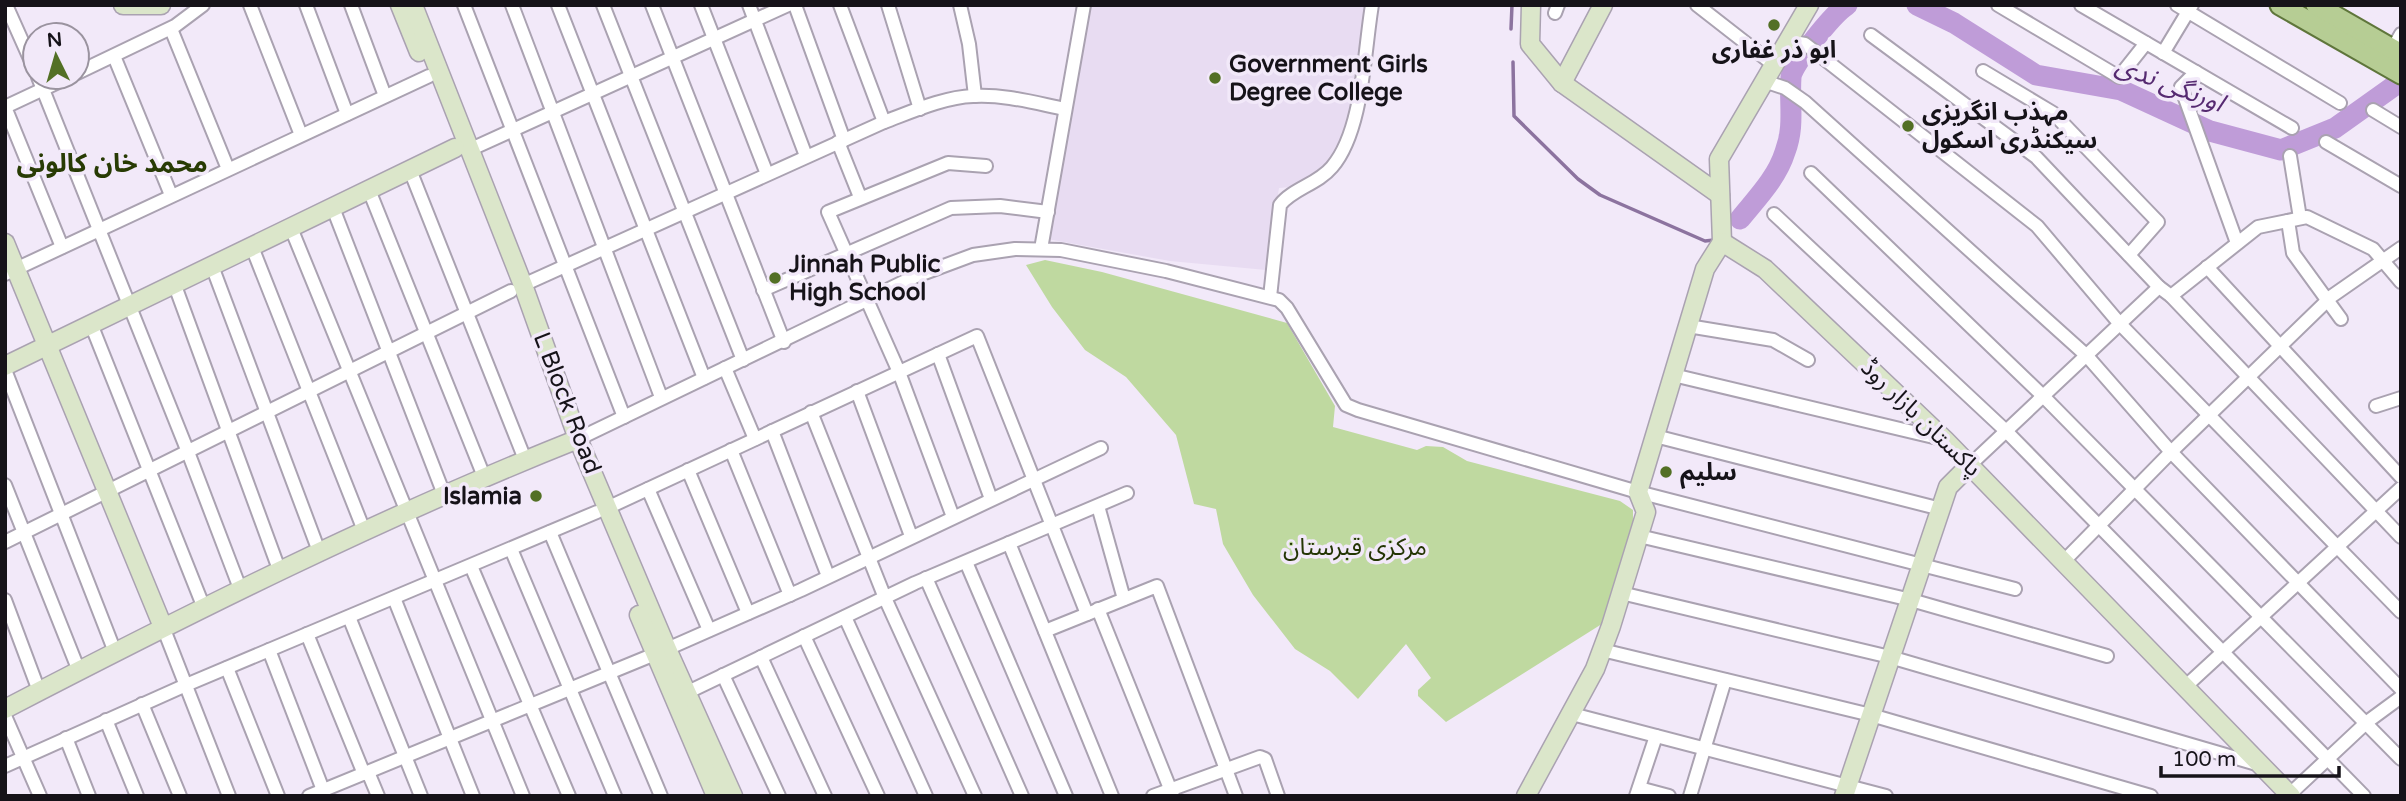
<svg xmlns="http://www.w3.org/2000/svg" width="2406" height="801" font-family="'Varela Round','Noto Sans Arabic',sans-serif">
<rect width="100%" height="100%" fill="#f2e9f9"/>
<!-- built -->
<path fill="#e8dcf2" d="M1089,5H1367L1342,151L1305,186L1279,188L1266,270L1170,261L1047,239Z"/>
<!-- green -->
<path fill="#bfd9a0" d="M1045,260L1102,272L1287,323L1335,406L1333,427L1417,450L1426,446L1443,447L1467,461L1620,501L1633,510V535L1605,622L1446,722L1418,696V690L1431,678L1406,644L1358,699L1330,671L1295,649L1253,595L1223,544L1216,509L1194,504L1176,435L1126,377L1085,350L1052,307L1026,265Z"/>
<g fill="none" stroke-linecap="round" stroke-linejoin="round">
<!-- stream -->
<g stroke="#8c739f" stroke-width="3.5">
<path d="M1511,29L1512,5"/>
<path d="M1513,62L1514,116L1578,179L1600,195L1705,241L1714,240"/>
</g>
<!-- river -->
<g stroke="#bf9cd8" stroke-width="21">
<path d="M1917,5L1954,23L2036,75L2121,90L2210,131L2281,150L2335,128L2401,81"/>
<path d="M1740,219C1756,199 1777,178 1785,152C1795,126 1789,104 1791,77C1793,63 1834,13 1847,5"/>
</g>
<!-- street casing -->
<g stroke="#aaa2b1" stroke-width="16">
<g id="street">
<path d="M6,5L35,70"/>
<path d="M250,5L301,135"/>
<path d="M306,5L347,114"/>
<path d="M351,5L385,96"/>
<path d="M464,5L624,417"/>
<path d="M512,5L661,397"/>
<path d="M558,5L704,378"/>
<path d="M603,5L743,360"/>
<path d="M652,5L784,342"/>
<path d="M701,5L767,174"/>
<path d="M749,5L806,156"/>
<path d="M795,5L844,140"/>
<path d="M840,5L884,122"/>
<path d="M888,5L920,109"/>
<path d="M960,5L969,44L975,96"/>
<path d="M1697,5L1774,65"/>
<path d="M1998,5L2119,77L2146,43"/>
<path d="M2081,5L2292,128"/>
<path d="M2177,5L2340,103"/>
<path d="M1555,13L1558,5"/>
<path d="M171,29L228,169"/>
<path d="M1871,35L2036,157L2159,287"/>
<path d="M1788,41L1805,44L1818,54L2037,226L2120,324L2401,612"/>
<path d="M2163,53L2192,5"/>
<path d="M2390,53L2401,34"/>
<path d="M114,56L171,195"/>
<path d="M1983,71L2053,113L2158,222L2129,255"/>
<path d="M2196,72L2181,87L2237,243"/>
<path d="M77,73L175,26L203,5"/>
<path d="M38,77L188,452L241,591"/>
<path d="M1764,81L1785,88L1805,102L2087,356L2171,452L2401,689"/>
<path d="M2373,110L2401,127"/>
<path d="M838,142L860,197"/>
<path d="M2326,142L2401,186"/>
<path d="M469,150L788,5"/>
<path d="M2290,156L2300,218"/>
<path d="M410,170L526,462"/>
<path d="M1811,173L2043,396L2401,759"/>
<path d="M369,190L485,479"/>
<path d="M333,208L445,497"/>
<path d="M1774,214L2006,431L2364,796"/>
<path d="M2288,221L2293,253L2341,319"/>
<path d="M291,228L523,796"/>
<path d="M62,247L5,107L69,77"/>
<path d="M252,247L365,533"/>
<path d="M1041,249L1084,5"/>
<path d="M212,266L320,554"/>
<path d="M2207,267L2401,477"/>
<path d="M5,274L429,76"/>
<path d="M174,283L280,572"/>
<path d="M523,285L884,122C911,112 944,97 973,96C1004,94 1035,103 1065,109"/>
<path d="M763,290L951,208L1000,206L1048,212"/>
<path d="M2171,296L2401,537"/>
<path d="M1270,297L1280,205C1292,189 1318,184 1332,167C1363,131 1364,52 1372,5"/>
<path d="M91,324L204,608"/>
<path d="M1688,326L1773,340L1808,360"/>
<path d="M938,354L991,499"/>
<path d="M725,368L755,439"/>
<path d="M5,370L115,652"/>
<path d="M1673,375L1942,439"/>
<path d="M857,391L911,536"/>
<path d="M2376,406L2401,398"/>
<path d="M811,412L885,598L975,796"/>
<path d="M772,431L828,576"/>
<path d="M1655,436L1941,509"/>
<path d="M578,439L914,277L973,255L1015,249L1061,250L1166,271L1279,300L1287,308L1346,405L1358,410L1638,492L2015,589"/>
<path d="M731,450L790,595"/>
<path d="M1970,465L2159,287L2171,296L2258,227L2307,217L2373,249L2401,282"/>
<path d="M688,470L748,613"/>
<path d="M5,485L79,671"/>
<path d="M648,489L709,630"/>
<path d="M1098,506L1124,599"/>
<path d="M607,508L977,336L1087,614"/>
<path d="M953,517L899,372L828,212L948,163L986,166"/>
<path d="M550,532L661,796"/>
<path d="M1639,536L1911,600L2107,656"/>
<path d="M5,542L511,291"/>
<path d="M1009,543L1112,796"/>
<path d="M511,549L615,796"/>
<path d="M2064,561L2171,452L2332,296L2401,248"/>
<path d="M966,562L1066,796"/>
<path d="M471,566L569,796"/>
<path d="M926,578L1022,796"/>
<path d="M1621,593L1890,657L2260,765"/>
<path d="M394,598L473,796"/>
<path d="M5,600L39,691"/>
<path d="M1098,609L1173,796"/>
<path d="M349,617L421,796"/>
<path d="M845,617L926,796"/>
<path d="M163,627L229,796"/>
<path d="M1045,631L1157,586L1236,796"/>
<path d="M307,634L364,774"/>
<path d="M804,636L878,796"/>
<path d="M667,649L801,590L1101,448"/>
<path d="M269,650L323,790"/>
<path d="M1602,650L1871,715L2151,796"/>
<path d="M761,657L825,796"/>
<path d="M227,668L278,796"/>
<path d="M723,675L779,796"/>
<path d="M2186,686L2401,488"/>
<path d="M686,693L915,583L1127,493"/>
<path d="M142,704L180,796"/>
<path d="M1572,714L1886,796"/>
<path d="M5,716L40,796"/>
<path d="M106,720L137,796"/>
<path d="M66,738L89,796"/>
<path d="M5,766L186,685L597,512"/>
<path d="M368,772L378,796"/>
<path d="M1639,788L1669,796"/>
<path d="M2289,795L2367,722L2401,697"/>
<path d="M309,796L655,654"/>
<path d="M1153,796L1260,757L1265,759L1278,796"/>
<path d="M1636,796L1656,736"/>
<path d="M1690,796L1725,680"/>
</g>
</g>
<!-- secondary casing -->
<g stroke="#aaa2b1" stroke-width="21">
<g id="secondary">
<path d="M123,5H161"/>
<path d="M400,5L419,52"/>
<path d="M413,5L523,285L578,439L667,649L733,796"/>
<path d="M1531,5L1530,44L1562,83L1720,195"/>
<path d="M1562,83L1603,5"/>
<path d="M1722,242L1765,269L1945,440L2291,796"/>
<path d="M1722,242L1719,159L1809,5"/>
<path d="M5,243L163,627"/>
<path d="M5,366L455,148"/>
<path d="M639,615L716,796"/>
<path d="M5,709C192,612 382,517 578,439"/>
<path d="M1526,796L1595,669L1611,626L1646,512L1638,492L1705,269L1722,242"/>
<path d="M1844,796L1948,487L1970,465"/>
</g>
</g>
<!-- primary casing -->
<g stroke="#5f763b" stroke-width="23">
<g id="primary">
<path d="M2280,5L2401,74"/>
<path d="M2316,5L2401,54"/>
</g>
</g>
<!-- street -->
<use href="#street" stroke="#fff" stroke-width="12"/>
<!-- secondary -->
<use href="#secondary" stroke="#dbe6ca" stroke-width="18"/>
<!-- primary -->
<use href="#primary" stroke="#b6cd94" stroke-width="19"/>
</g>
<!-- markers -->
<g fill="#537025" stroke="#f2e9f9" stroke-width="2.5">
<circle cx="1774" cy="25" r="7"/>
<circle cx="1215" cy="78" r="7"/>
<circle cx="1908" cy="126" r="7"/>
<circle cx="775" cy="278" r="7"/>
<circle cx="1666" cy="472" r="7"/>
<circle cx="536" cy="496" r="7"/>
</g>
<g text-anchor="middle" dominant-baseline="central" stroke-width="7" stroke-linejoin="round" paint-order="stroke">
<!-- poi labels -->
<g font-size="24" font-weight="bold" fill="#161319" stroke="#f2e9f9" text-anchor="start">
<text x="1774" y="50" text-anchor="middle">ابو ذر غفاری</text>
<text x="1229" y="64">Government Girls<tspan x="1229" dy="28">Degree College</tspan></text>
<text x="1922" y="112">مہذب انگریزی<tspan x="1922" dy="28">سیکنڈری اسکول</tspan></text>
<text x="789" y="264">Jinnah Public<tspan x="789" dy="28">High School</tspan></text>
<text x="1680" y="472">سلیم</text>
<text x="522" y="496" text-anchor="end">Islamia</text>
</g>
<!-- street labels -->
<g font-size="24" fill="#161319" stroke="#f2e9f9">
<text transform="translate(567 403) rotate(69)">L Block Road</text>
<text transform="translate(1921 418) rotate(44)">پاکستان بازار روڈ</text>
</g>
<!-- park labels -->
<g font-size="24" fill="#243504" stroke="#f2e9f9">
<text x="1355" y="547">مرکزی قبرستان</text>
</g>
<!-- water labels -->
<g font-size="26" font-style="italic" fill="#562a71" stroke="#f2e9f9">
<text transform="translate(2170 84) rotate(21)">اورنگی ندی</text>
</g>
<!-- neighbourhood labels -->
<g font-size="26" font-weight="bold" fill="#283b04" stroke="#f2e9f9">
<text x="112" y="163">محمد خان کالونی</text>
</g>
</g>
<!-- border -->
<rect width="2406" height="801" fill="none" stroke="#161319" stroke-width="14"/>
<!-- north arrow -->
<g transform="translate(56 56) rotate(355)"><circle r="33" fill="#f2e9f9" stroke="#9a939f" stroke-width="2"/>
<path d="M0-5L12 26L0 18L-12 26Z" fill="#537025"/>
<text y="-10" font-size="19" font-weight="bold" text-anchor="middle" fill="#161319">N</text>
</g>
<!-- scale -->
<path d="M2161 766v10h178v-10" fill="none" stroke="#161319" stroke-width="3.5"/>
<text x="2172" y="766" font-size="21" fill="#161319" stroke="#f2e9f9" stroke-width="5" paint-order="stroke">100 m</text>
</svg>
